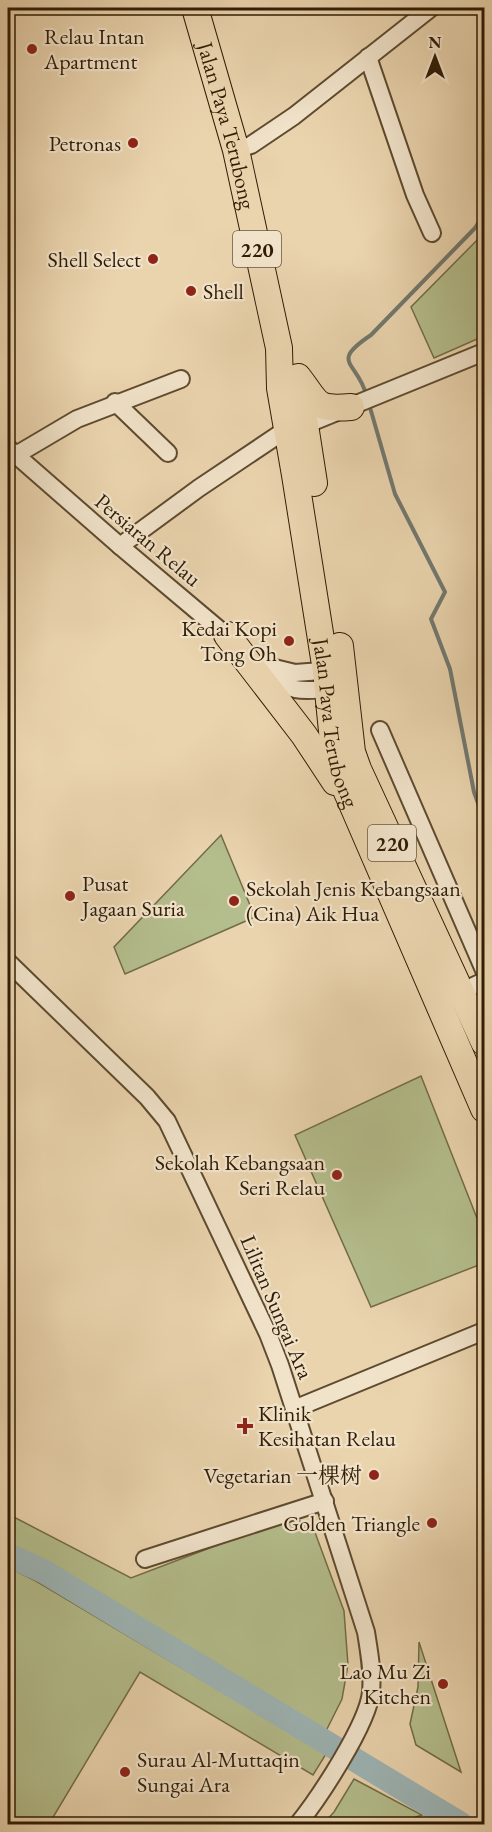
<svg xmlns="http://www.w3.org/2000/svg" width="492" height="1832" font-family="'EB Garamond','Noto Serif SC',serif">
<rect width="100%" height="100%" fill="#ead4ae"/>
<filter id="stains"><feTurbulence type="fractalNoise" baseFrequency=".00333" numOctaves="4"/><feColorMatrix values="0 0 0 0 .2 0 0 0 0 .09 0 0 0 0 .02 0 0 0 .5 -.17"/></filter>
<radialGradient id="worn" r=".72"><stop offset=".6" stop-color="#630" stop-opacity="0"/><stop offset="1" stop-color="#630" stop-opacity=".3"/></radialGradient>
<!-- green -->
<g fill="#b4bd8c" stroke="#726c48" stroke-width="1.5">
<path d="M484,233V336L434,358L411,307Z"/>
<path d="M221,835L255,917L125,974L114,947Z"/>
<path d="M421,1076L484,1236V1263L371,1307L295,1135Z"/>
<path d="M8,1514L131,1578L291,1517L313,1527L344,1611L348,1665L342,1699L326,1731L35,1556L8,1543Z"/>
<path d="M8,1567L36,1581L326,1754L313,1775L140,1672L49,1824H8Z"/>
<path d="M419,1642L461,1772L416,1745L410,1724L418,1687Z"/>
<path d="M354,1779L422,1815L395,1824H323L334,1812Z"/>
</g>
<g fill="none" stroke-linecap="round" stroke-linejoin="round">
<!-- stream -->
<g stroke="#71786f" stroke-width="4">
<path d="M366,394C357,361 329,363 371,335L475,228L484,214"/>
<path d="M369,404L395,494L445,592L431,619L450,669L474,792L484,820"/>
</g>
<!-- river -->
<path stroke="#9db5b6" stroke-width="24" d="M8,1555L43,1571L461,1824"/>
<!-- minor casing -->
<g stroke="#5e4a2f" stroke-width="20">
<g id="minor">
<path d="M368,57L415,195L432,233"/>
<path d="M236,150L251,145L294,116L431,8"/>
<path d="M115,402L168,453"/>
<path d="M8,448L120,546L234,642"/>
<path d="M16,455L77,419L181,379"/>
<path d="M120,546L199,488L287,429L305,425L484,352"/>
<path d="M262,665L295,673L335,670"/>
<path d="M267,671C288,695 306,691 336,688"/>
<path d="M380,730L484,970"/>
<path d="M8,962L147,1097L167,1121L268,1334L280,1365L366,1632C369,1651 373,1672 371,1692C368,1724 319,1798 298,1824"/>
<path d="M452,996L484,981"/>
<path d="M294,1409L484,1331"/>
<path d="M145,1559L325,1501"/>
</g>
</g>
<!-- primary casing -->
<g stroke="#301c05" stroke-width="28">
<g id="primary">
<path id="s1" d="M195,8L236,150L279,348L280,388L295,475L326,671L333,741L340,776L484,1109"/>
<path d="M298,377C319,404 314,410 351,407"/>
<path d="M294,380L305,425L314,483"/>
<path d="M227,635L304,735L335,782"/>
<path d="M340,646L352,752L358,769L484,1042"/>
</g>
</g>
<!-- minor -->
<use href="#minor" stroke="#f1e3ca" stroke-width="16"/>
<!-- primary -->
<use href="#primary" stroke="#ead4ae" stroke-width="26"/>
</g>
<!-- markers -->
<g fill="#8f2418" stroke="#f1e3ca" stroke-width="2">
<circle cx="32" cy="49" r="6"/>
<circle cx="133" cy="143" r="6"/>
<circle cx="153" cy="259" r="6"/>
<circle cx="191" cy="291" r="6"/>
<circle cx="289" cy="641" r="6"/>
<circle cx="70" cy="896" r="6"/>
<circle cx="234" cy="901" r="6"/>
<circle cx="337" cy="1175" r="6"/>
<path d="M242 1417h6v6h6v6h-6v6h-6v-6h-6v-6h6z"/>
<circle cx="374" cy="1475" r="6"/>
<circle cx="432" cy="1523" r="6"/>
<circle cx="443" cy="1684" r="6"/>
<circle cx="125" cy="1772" r="6"/>
</g>
<g text-anchor="middle" dominant-baseline="central" stroke-width="4.5" stroke-linejoin="round" paint-order="stroke">
<!-- shield labels -->
<g fill="#f1e3ca" stroke="#6a5840" stroke-width="1.5">
<rect x="233" y="231" width="48" height="36" rx="4.5"/>
<rect x="368" y="825" width="48" height="36" rx="4.5"/>
</g>
<g font-size="21" font-weight="bold" fill="#301c05">
<text x="257" y="249">220</text>
<text x="392" y="843">220</text>
</g>
<!-- poi labels -->
<g font-size="22" fill="#301c05" stroke="#f1e3ca" text-anchor="end">
<text x="44" y="36" text-anchor="start">Relau Intan<tspan x="44" dy="25">Apartment</tspan></text>
<text x="121" y="143">Petronas</text>
<text x="141" y="259">Shell Select</text>
<text x="203" y="291" text-anchor="start">Shell</text>
<text x="277" y="628">Kedai Kopi<tspan x="277" dy="25">Tong Oh</tspan></text>
<text x="82" y="883" text-anchor="start">Pusat<tspan x="82" dy="25">Jagaan Suria</tspan></text>
<text x="246" y="888" text-anchor="start">Sekolah Jenis Kebangsaan<tspan x="246" dy="25">(Cina) Aik Hua</tspan></text>
<text x="325" y="1162">Sekolah Kebangsaan<tspan x="325" dy="25">Seri Relau</tspan></text>
<text x="258" y="1413" text-anchor="start">Klinik<tspan x="258" dy="25">Kesihatan Relau</tspan></text>
<text x="362" y="1475">Vegetarian 一棵树</text>
<text x="420" y="1523">Golden Triangle</text>
<text x="431" y="1671">Lao Mu Zi<tspan x="431" dy="25">Kitchen</tspan></text>
<text x="137" y="1759" text-anchor="start">Surau Al-Muttaqin<tspan x="137" dy="25">Sungai Ara</tspan></text>
</g>
<!-- street labels -->
<g font-size="22" fill="#301c05" stroke="#f1e3ca">
<text stroke="none"><textPath href="#s1" startOffset="122">Jalan Paya Terubong</textPath></text>
<text transform="translate(148 540) rotate(40)">Persiaran Relau</text>
<text stroke="none"><textPath href="#s1" startOffset="730">Jalan Paya Terubong</textPath></text>
<text transform="translate(277 1307) rotate(67)">Lilitan Sungai Ara</text>
</g>
</g>
<!-- margin -->
<rect width="492" height="1832" fill="none" stroke="#ead4ae" stroke-width="30"/>
<rect x="9" y="9" width="474" height="1814" fill="none" stroke="#301c05" stroke-width="3"/>
<rect x="15" y="15" width="462" height="1802" fill="none" stroke="#301c05" stroke-width="1.5"/>
<!-- north arrow -->
<g transform="translate(435 57)" stroke="#f1e3ca" stroke-width="4.5" paint-order="stroke">
<path d="M0-4.5L10 22L0 15L-10 22Z" fill="#301c05"/>
<text y="-9" font-size="16" font-weight="bold" text-anchor="middle" fill="#301c05">N</text>
</g>
<rect width="100%" height="100%" filter="url(#stains)"/>
<rect width="100%" height="100%" fill="url(#worn)"/>
</svg>
